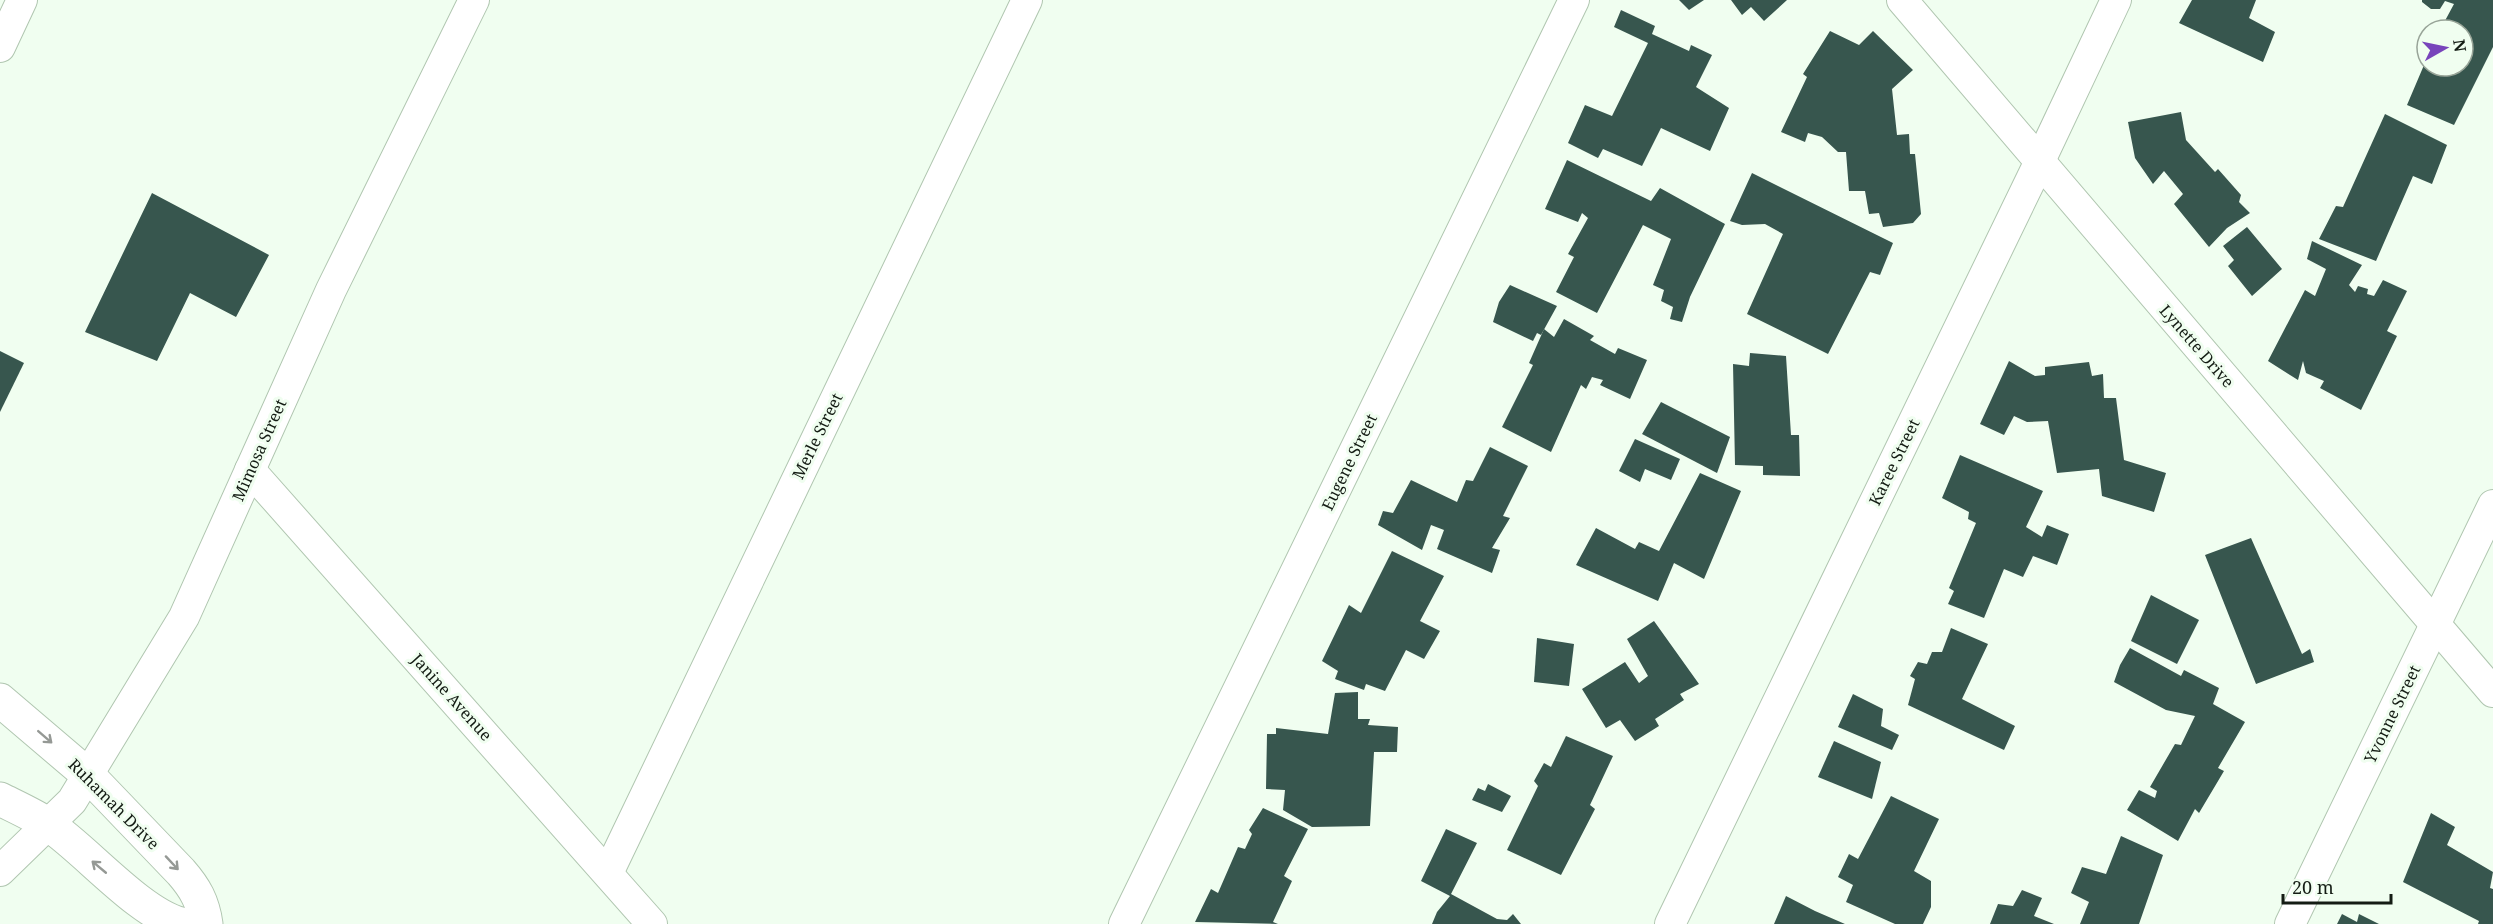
<svg xmlns="http://www.w3.org/2000/svg" width="2493" height="924" font-family="'Noto Serif',serif">
<rect width="100%" height="100%" fill="#f0fef0"/>
<!-- building -->
<g fill="#37564e">
<path d="M1679,0H1704L1689,10Z"/>
<path d="M1731,0H1787L1764,21L1751,7L1742,15Z"/>
<path d="M2192,0H2256L2249,18L2275,32L2263,62L2179,23Z"/>
<path d="M2422,0H2493V47L2454,125L2407,105L2427,58V66H2463V30H2440L2454,4L2445,1L2440,9H2431L2422,2Z"/>
<path d="M1621,10L1655,26L1652,34L1689,51L1691,45L1712,55L1696,87L1729,108L1710,151L1661,128L1642,166L1603,149L1598,158L1568,143L1585,105L1612,116L1648,43L1614,27Z"/>
<path d="M1830,31L1859,45L1873,31L1913,70L1892,89L1897,135L1909,134L1910,154H1915L1921,214L1913,223L1883,227L1879,213L1869,214L1865,191H1849L1846,152H1838L1822,137L1808,133L1805,142L1781,132L1807,77L1803,74Z"/>
<path d="M2181,112L2186,140L2215,172L2218,169L2241,195L2239,202L2250,213L2227,228L2209,247L2174,204L2183,194L2164,171L2153,184L2135,158L2128,122Z"/>
<path d="M2385,114L2447,145L2432,184L2413,176L2376,261L2319,239L2336,206L2343,207Z"/>
<path d="M1567,160L1651,201L1660,188L1725,224L1690,297L1682,322L1670,319L1673,307L1661,301L1664,290L1653,285L1671,239L1643,225L1597,313L1556,292L1574,257L1568,254L1588,218L1582,213L1578,222L1545,209Z"/>
<path d="M1752,173L1893,243L1880,275L1870,272L1828,354L1747,314L1783,234L1765,224L1742,225L1730,221Z"/>
<path d="M152,193L269,255L236,317L190,293L157,361L85,332Z"/>
<path d="M2247,227L2282,269L2252,296L2228,266L2234,260L2223,246Z"/>
<path d="M2312,241L2362,265L2349,285L2355,292L2358,286L2368,289L2367,294L2374,296L2383,280L2407,291L2387,331L2397,336L2361,410L2320,388L2324,381L2306,373L2303,361L2298,380L2268,361L2305,290L2315,296L2326,269L2307,259Z"/>
<path d="M1510,285L1557,306L1541,335L1537,333L1533,341L1493,322L1499,302Z"/>
<path d="M1564,319L1594,336L1590,340L1615,354L1618,348L1647,360L1630,399L1600,385L1603,380L1592,377L1586,389L1581,385L1551,452L1502,427L1533,365L1529,363L1544,329L1554,337Z"/>
<path d="M0,351L24,363L0,412Z"/>
<path d="M1750,353L1786,356L1791,435H1799L1800,476L1763,475V466L1735,465L1733,364L1749,366Z"/>
<path d="M2009,361L2035,376L2045,375V367L2089,362L2092,376L2103,374L2104,398H2116L2124,460L2166,473L2154,512L2102,496L2099,469L2057,473L2048,421L2027,422L2014,416L2004,435L1980,424Z"/>
<path d="M1661,402L1730,437L1717,473L1642,434Z"/>
<path d="M1635,439L1680,459L1671,480L1645,469L1640,482L1619,471Z"/>
<path d="M1490,447L1528,466L1503,516L1510,518L1492,548L1500,550L1492,573L1437,549L1444,530L1431,525L1422,550L1378,525L1383,511L1393,513L1411,480L1457,502L1466,480L1473,481Z"/>
<path d="M1960,455L2043,491L2026,527L2042,537L2047,525L2069,534L2057,565L2033,556L2023,577L2004,569L1984,618L1948,604L1954,591L1949,588L1976,523L1968,519L1969,512L1942,498Z"/>
<path d="M1700,473L1741,491L1704,579L1674,563L1658,601L1576,565L1596,528L1635,549L1639,542L1659,551Z"/>
<path d="M2251,538L2302,654L2310,649L2314,662L2256,684L2205,555Z"/>
<path d="M1392,551L1444,576L1420,621L1440,631L1424,659L1406,650L1385,691L1366,684L1364,690L1335,679L1338,671L1322,661L1349,605L1361,613Z"/>
<path d="M2151,595L2199,620L2177,664L2131,641Z"/>
<path d="M1654,621L1699,684L1680,694L1684,700L1655,719L1659,726L1635,741L1620,720L1606,728L1582,689L1625,662L1639,683L1648,676L1627,639Z"/>
<path d="M1951,628L1988,644L1962,699L2015,726L2004,750L1908,705L1915,679L1910,676L1918,662L1927,664L1932,652H1942Z"/>
<path d="M1537,638L1574,644L1569,686L1534,682Z"/>
<path d="M2130,648L2181,676L2184,670L2219,688L2213,704L2245,722L2218,768L2224,771L2199,813L2195,809L2178,841L2127,810L2139,790L2155,798L2157,791L2150,787L2175,744L2181,745L2195,716L2166,710L2114,682L2120,665Z"/>
<path d="M1358,692V719H1370L1368,725L1398,727L1397,752H1374L1370,826L1312,827L1283,810L1285,790L1266,789L1267,734H1276V728L1328,734L1335,693Z"/>
<path d="M1853,694L1883,709L1881,726L1899,735L1892,750L1838,727Z"/>
<path d="M1566,736L1613,756L1590,805L1595,809L1561,875L1507,850L1538,786L1534,781L1544,763L1551,767Z"/>
<path d="M1834,741L1881,762L1872,799L1818,777Z"/>
<path d="M1488,784L1511,796L1502,812L1472,800L1478,788L1485,791Z"/>
<path d="M1891,796L1939,819L1914,871L1931,881V907L1923,924H1895L1846,902L1853,885L1838,877L1849,854L1858,859Z"/>
<path d="M1263,808L1308,829L1284,876L1292,881L1273,922L1278,924L1195,922L1211,889L1218,893L1238,847L1245,849L1252,834L1249,830Z"/>
<path d="M2431,813L2455,827L2447,845L2493,872L2490,888L2493,889V924H2478L2479,921L2403,882Z"/>
<path d="M1446,829L1477,843L1451,894L1497,919L1507,920L1513,914L1521,924H1432L1437,912L1450,896L1421,881Z"/>
<path d="M2121,836L2163,855L2139,924H2080L2089,902L2071,893L2082,867L2106,874Z"/>
<path d="M2022,890L2042,898L2034,916L2054,924H1990L1998,904L2013,906Z"/>
<path d="M1786,896L1815,911L1845,924H1774Z"/>
<path d="M2342,914L2357,922L2359,914L2379,924H2337Z"/>
</g>
<g fill="none" stroke-linecap="round" stroke-linejoin="round">
<!-- street casing -->
<g stroke="#b0c6b0" stroke-width="32">
<g id="street">
<path d="M1902,0L2493,692"/>
<path d="M0,47L22,0"/>
<path d="M250,470L652,924"/>
<path d="M0,871L72,801L184,617L331,290L474,0"/>
<path d="M608,873L1027,0"/>
<path d="M1124,924L1574,0"/>
<path d="M1670,924L2039,163L2116,0"/>
<path d="M2290,924L2493,505"/>
</g>
</g>
<!-- secondary casing -->
<g stroke="#b0c6b0" stroke-width="35">
<g id="secondary">
<path d="M0,700L88,775L181,872C195,888 203,902 206,924"/>
<path d="M0,799C16,807 34,815 49,825C86,850 139,913 181,924"/>
</g>
</g>
<!-- street -->
<use href="#street" stroke="#fff" stroke-width="30"/>
<!-- secondary -->
<use href="#secondary" stroke="#fff" stroke-width="33"/>
</g>
<!-- one-way arrows -->
<defs><path id="oneway-shaft" d="M-6 0H5M1.5-3L5.5 0L1.5 3" fill="none" stroke-width="1.6" stroke-linecap="round" stroke-linejoin="round" transform="scale(1.5)"/></defs>
<g stroke="#959995">
<use href="#oneway-shaft" transform="translate(45 737) rotate(41)"/>
<use href="#oneway-shaft" transform="translate(172 863) rotate(47)"/>
<use href="#oneway-shaft" transform="translate(99 867) rotate(-140)"/>
</g>
<g text-anchor="middle" dominant-baseline="central" stroke-width="6" stroke-linejoin="round" paint-order="stroke">
<!-- street labels -->
<g font-size="16" fill="#141c14" stroke="#f0fef0">
<text transform="translate(2197 346) rotate(49)">Lynette Drive</text>
<text transform="translate(817 436) rotate(-64)">Merle Street</text>
<text transform="translate(259 450) rotate(-66)">Mimosa Street</text>
<text transform="translate(1349 462) rotate(-64)">Eugene Street</text>
<text transform="translate(1894 462) rotate(-64)">Karee Street</text>
<text transform="translate(452 697) rotate(48)">Janine Avenue</text>
<text transform="translate(2392 714) rotate(-64)">Yvonne Street</text>
<text transform="translate(114 804) rotate(45)">Ruhamah Drive</text>
</g>
</g>
<!-- north arrow -->
<g transform="translate(2445 48) rotate(81)"><circle r="28" fill="#f0fef0" stroke="#98a498" stroke-width="1.5"/>
<path d="M0-4.5L10 22L0 15L-10 22Z" fill="#7844bb"/>
<text y="-9" font-size="16" font-weight="bold" text-anchor="middle" fill="#141c14">N</text>
</g>
<!-- scale -->
<path d="M2283 894v9h108v-9" fill="none" stroke="#141c14" stroke-width="3"/>
<text x="2292" y="894" font-size="18" fill="#141c14" stroke="#f0fef0" stroke-width="4.5" paint-order="stroke">20 m</text>
</svg>
